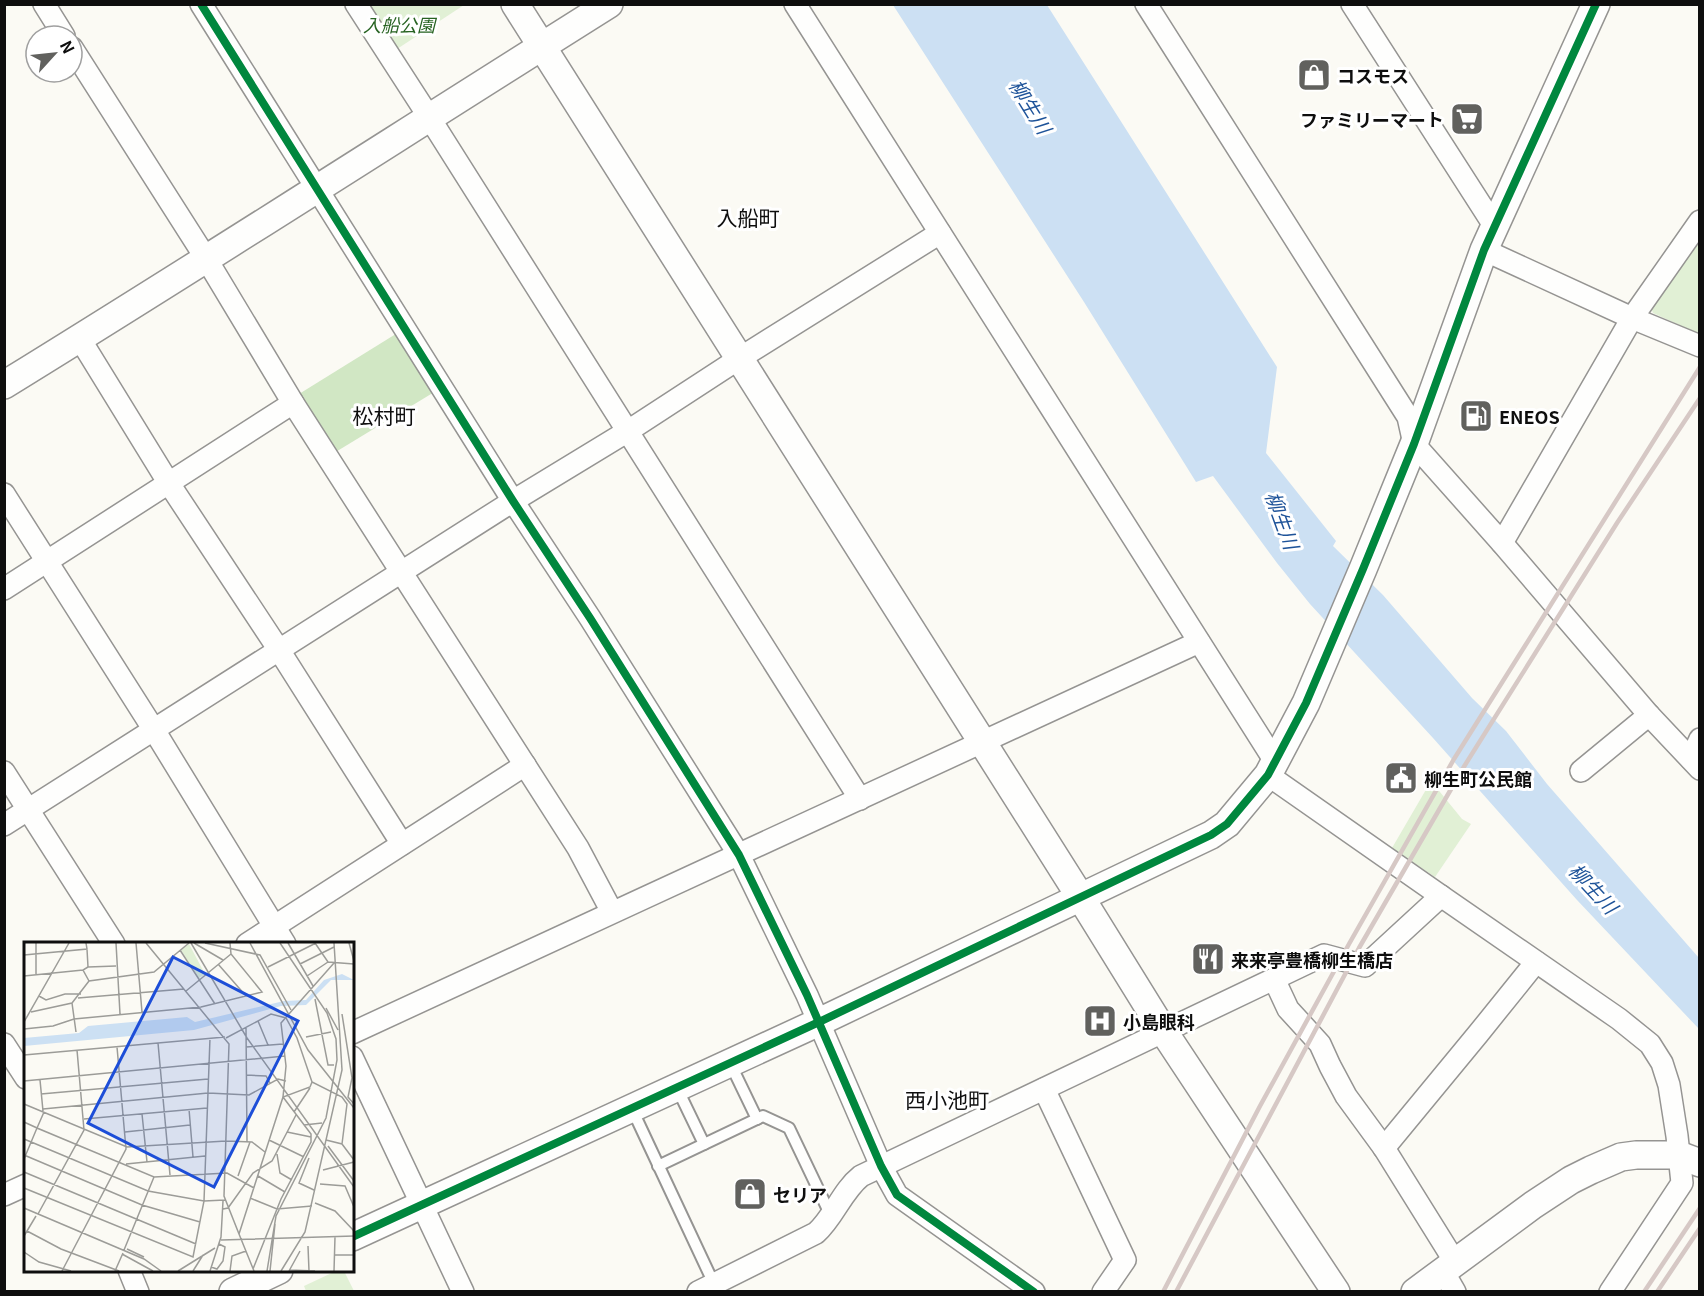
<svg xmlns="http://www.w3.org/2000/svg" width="1704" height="1296" font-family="Georgia,'Noto Sans JP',serif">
<rect width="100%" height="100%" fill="#fbfaf4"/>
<!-- green -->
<g fill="#e1f0d5">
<path d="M364,5H464L394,51Z"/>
<path d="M1699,235V334L1653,313L1650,304Z"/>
<path d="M1431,781L1462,819L1471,824L1435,877L1392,848Z"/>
<path d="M336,1271H344L354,1291H306L304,1286Z"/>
</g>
<!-- forest -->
<path fill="#d1e7c4" d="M399,332L436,391L334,453L299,394Z"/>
<!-- water -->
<path fill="#cce0f3" d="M893,5H1047L1277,367L1266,453L1336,541L1333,546L1383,595L1472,698L1506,731L1547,784L1699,958V1029L1577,900L1433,738L1310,604L1277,563L1213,476L1196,482L1084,302Z"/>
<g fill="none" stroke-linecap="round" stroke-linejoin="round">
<!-- service casing -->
<g stroke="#959492" stroke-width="14">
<g id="service">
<path d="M730,1063L757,1119"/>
<path d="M677,1088L704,1144"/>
<path d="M632,1109L714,1284"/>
<path d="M658,1166L763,1116L789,1128L831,1216"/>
</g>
</g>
<!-- minor casing -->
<g stroke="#959492" stroke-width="24">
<g id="minor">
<path d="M44,4L64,36"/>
<path d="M201,4L513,501L590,618L739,855L807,995L881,1166L897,1195L1034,1292"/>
<path d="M356,4L429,117L860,799"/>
<path d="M795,4L1276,763"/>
<path d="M1146,4L1408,417L1414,444L1502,543L1649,715L1700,769"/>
<path d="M1352,4L1495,227"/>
<path d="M72,48L207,260L293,403L578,848L612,912"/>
<path d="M1484,250L1632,318L1700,346"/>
<path d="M80,339L168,482L279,650L402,844"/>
<path d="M4,494L154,730L285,944"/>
<path d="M1502,543L1632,318L1700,221"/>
<path d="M4,589L293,403"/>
<path d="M1691,759L1700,739"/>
<path d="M1581,771L1649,715"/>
<path d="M4,772L114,944"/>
<path d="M1268,775L1441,896L1619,1019L1650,1044L1662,1063L1669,1085L1677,1136L1682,1183L1610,1292"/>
<path d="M4,825L513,501L628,431L740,358L940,233"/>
<path d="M247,944L525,765"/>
<path d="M1274,979L1288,1009L1320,1044L1330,1066L1346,1096L1384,1148L1455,1262"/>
<path d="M352,1033C634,902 918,773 1199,642"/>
<path d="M4,1044L26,1078"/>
<path d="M352,1057L463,1292"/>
<path d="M1044,1089L1125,1260L1103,1292"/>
<path d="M1384,1148L1478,1034L1536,962"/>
<path d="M4,1195L26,1185"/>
<path d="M129,1270L138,1292"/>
<path d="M1443,1271L1455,1292"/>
<path d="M698,1292L816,1233C834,1217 842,1191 861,1176L1324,955L1365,966L1441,896"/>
</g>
</g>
<!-- tertiary casing -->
<g stroke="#959492" stroke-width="30">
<g id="tertiary">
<path d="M515,4L1081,898L1164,1032L1336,1292"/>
<path d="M4,385C207,260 407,131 609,4"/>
<path d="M352,1237L819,1022L1211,835L1227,824L1268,775L1306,703L1363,569L1414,444L1484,250L1596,4"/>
<path d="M233,1292L279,1270"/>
<path d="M1415,1292L1533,1205L1571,1180L1591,1170L1621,1157L1636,1155H1679L1700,1163"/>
</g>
</g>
<!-- service -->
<use href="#service" stroke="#fefefd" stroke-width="10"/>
<!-- minor -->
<use href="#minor" stroke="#fefefd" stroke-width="21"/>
<!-- tertiary -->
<use href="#tertiary" stroke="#fefefd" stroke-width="27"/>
<!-- rail -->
<g stroke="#d6c8c5" stroke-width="4.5">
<path d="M1163,1292L1260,1106L1349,944L1454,759L1700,367"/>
<path d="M1176,1292L1359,948L1465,765L1617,523L1700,398"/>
<path d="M1644,1292L1700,1208"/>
<path d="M1657,1292L1700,1228"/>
</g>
<!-- cycleway casing -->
<g stroke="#fff" stroke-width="11">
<g id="cycleway">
<path d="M201,4L513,501L590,618L739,855L807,995L881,1166L897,1195L1034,1292"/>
<path d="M352,1237L819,1022L1211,835L1227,824L1268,775L1306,703L1363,569L1414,444L1484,250L1596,4"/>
</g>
</g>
<!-- cycleway -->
<use href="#cycleway" stroke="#00873e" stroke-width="8"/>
</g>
<!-- icons -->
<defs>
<g id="shop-square" transform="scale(1.725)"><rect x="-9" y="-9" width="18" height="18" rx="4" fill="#61615e" stroke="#fff"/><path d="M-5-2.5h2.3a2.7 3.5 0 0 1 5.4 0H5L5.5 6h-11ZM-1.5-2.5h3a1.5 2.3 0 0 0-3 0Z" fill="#fff"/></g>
<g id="supermarket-square" transform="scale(1.725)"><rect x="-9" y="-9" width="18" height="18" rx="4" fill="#61615e" stroke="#fff"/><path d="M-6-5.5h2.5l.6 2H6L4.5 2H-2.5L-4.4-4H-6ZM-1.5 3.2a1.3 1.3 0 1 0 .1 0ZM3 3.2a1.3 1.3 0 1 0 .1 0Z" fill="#fff"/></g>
<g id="fuel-square" transform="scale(1.725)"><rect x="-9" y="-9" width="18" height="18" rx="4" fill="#61615e" stroke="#fff"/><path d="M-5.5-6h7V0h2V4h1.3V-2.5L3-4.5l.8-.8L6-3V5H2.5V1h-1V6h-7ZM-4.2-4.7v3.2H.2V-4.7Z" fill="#fff"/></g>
<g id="civic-square" transform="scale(1.725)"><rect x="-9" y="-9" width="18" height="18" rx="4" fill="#61615e" stroke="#fff"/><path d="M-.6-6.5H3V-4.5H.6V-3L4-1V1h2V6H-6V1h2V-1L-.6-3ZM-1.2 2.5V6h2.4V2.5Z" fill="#fff"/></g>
<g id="restaurant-square" transform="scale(1.725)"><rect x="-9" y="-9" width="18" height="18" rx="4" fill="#61615e" stroke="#fff"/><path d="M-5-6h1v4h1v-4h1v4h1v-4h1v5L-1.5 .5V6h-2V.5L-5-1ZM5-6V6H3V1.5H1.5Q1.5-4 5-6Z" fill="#fff"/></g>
<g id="hospital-square" transform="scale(1.725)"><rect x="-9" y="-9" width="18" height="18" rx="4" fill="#61615e" stroke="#fff"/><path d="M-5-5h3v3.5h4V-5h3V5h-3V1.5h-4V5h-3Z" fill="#fff"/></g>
</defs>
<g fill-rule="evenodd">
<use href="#shop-square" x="1314" y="75"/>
<use href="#supermarket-square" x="1467" y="119"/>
<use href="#fuel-square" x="1476" y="416"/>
<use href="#civic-square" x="1401" y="778"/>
<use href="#restaurant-square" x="1208" y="959"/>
<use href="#hospital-square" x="1100" y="1021"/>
<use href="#shop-square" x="750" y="1194"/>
</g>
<g text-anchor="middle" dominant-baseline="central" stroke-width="6" stroke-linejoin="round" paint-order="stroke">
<!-- park labels -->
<g font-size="18" font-style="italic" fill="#276322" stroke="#fff">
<text x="399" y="24">入船公園</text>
</g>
<!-- poi labels -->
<g font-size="18" font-weight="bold" fill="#0e0e0e" stroke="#fff" text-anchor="start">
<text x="1337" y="75">コスモス</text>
<text x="1444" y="119" text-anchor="end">ファミリーマート</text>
<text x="1499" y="416">ENEOS</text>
<text x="1424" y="778">柳生町公民館</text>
<text x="1231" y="959">来来亭豊橋柳生橋店</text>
<text x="1123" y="1021">小島眼科</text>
<text x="773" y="1194">セリア</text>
</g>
<!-- water labels -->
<g font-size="20" font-style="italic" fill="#1e5399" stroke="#fff">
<text transform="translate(1031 106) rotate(58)">柳生川</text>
<text transform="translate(1283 520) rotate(70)">柳生川</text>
<text transform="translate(1594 888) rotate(47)">柳生川</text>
</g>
<!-- quarter labels -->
<g font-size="21" fill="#0e0e0e" stroke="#fff">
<text x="748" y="217">入船町</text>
<text x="384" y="415">松村町</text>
<text x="947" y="1099">西小池町</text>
</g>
</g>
<!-- overview -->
<g transform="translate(24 942)">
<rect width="330" height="330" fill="#fbfaf4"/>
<path d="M165,2L181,32L175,36L157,8Z" fill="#e1f0d5"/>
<path d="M318,32L330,38H307L282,63L257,64L170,88L0,104V96L55,91L64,84L163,75L171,80L260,59L282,58L300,38Z" fill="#cce0f3"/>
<path fill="none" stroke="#9c9c98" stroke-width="1.5" d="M12,1V32M92,1L96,72M112,1L118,70M122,1L205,102L200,254L215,292M167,1L223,96L330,245M170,1L199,18M181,1L236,13L267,68M226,1L284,108L330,166M264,1L289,44M291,1L304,20L330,22M325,1L330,19M63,7L64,25L59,28L65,39M156,8L191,62M0,13L63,7L62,1M194,22L222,54M276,22L310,5M64,25L92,24M244,25L292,1M0,34L59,28M283,34L304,20M162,49L207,12M15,54L22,58L41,52H57M54,56L160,47M291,57L304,123H310M48,61L52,90M302,66L314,88M7,70L48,61L65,39L130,30L165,1M318,72L328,136L324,155L330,162M234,79L244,103M0,80L45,1M222,85L223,200M0,87L29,84L50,77L177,65L238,50L207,12L206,1M282,95L307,90M202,96L247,72L262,76L273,96L288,140L318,155L323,162L318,202M134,101L146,233M222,105L259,102M0,113L201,95M222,133L242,134L246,141M16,138L19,169M0,139L261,114M17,152L184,137M0,162L103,205L202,199L228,200L241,210M19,167L184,151L225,153L254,137L262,139M165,167L169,215M20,170L13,186L130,235L203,231L230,246M270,170L286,146M118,172L123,220M60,177L183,166M0,180L13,186L0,217M280,183L298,181M101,190L166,183M263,190L287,195M0,197L124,249L180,259L201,258M245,198L280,215M302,198L318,202L330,218M304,204L330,239M253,212L256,231L268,238M0,213L118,263L176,280M285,216L275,241L290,248M102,222L181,214M299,228L330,220M0,230L172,302M214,234L226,200M234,234L261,250M296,242L321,244L330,265M0,246L169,315L180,259L186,96M226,256L253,267L288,264M291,261L311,269L330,289M0,266L120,317L137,329M199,267L204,266L229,231L248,219L272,173M14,272L60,188L53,108M3,289L37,307L95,329M0,294L12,274M197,298L330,294M284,304L285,329M103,307L120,315M100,308L130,235M0,310L15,320L47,329M98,312L129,329M310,313H330M187,325L193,327L199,319L201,305L195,302M229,327L257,257L287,200V192L259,155L286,145L288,140M266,328L291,329M38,329L102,207L93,105M91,329L99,311M154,329L191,306M169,329L179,313M186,329L197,295L199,259M206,329L208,314L222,309M230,329L215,292L259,155L262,124L257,81L310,21M243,329L252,274L302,176L313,118L312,97L303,71L256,1M246,329L251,282M257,329L281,290L318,128L310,1M265,329L276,309M310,329L311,295"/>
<path fill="#1d4ed8" fill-opacity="0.15" stroke="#1d4ed8" stroke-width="3" d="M149,15L274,79L190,245L64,181Z"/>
<rect width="330" height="330" fill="none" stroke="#0e0e0e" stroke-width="3"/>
</g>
<!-- border -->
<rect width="1704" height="1296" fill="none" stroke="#0e0e0e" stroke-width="12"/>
<!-- north arrow -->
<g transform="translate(54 54) rotate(63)"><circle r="28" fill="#ffffff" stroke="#9f9f9f" stroke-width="1.5"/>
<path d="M0-4.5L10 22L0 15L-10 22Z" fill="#61615e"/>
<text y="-9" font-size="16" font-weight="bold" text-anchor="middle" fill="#0e0e0e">N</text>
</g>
</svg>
